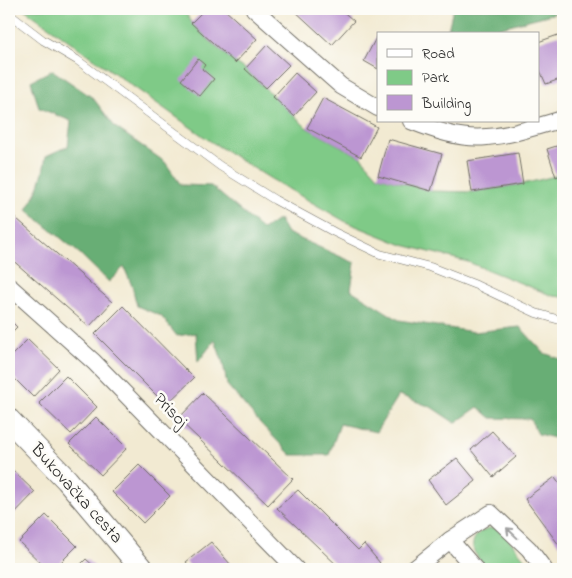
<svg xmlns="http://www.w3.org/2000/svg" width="572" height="578" font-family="'Indie Flower',sans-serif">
<rect width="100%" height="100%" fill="#fdfcf7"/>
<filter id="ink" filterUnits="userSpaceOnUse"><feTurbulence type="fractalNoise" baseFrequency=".02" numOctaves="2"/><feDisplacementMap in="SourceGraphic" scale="10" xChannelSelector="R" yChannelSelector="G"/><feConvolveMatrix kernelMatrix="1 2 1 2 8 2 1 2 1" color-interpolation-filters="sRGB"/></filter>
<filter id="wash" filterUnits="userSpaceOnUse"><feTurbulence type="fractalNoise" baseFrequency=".0096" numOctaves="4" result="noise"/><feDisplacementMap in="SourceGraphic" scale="20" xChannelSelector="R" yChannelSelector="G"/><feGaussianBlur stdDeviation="1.12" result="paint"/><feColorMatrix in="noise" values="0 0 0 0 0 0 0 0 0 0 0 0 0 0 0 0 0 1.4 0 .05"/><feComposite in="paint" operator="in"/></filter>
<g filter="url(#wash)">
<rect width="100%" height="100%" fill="#f2ead2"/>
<!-- green -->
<g fill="#7fca87" stroke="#557a59">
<path d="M24,9H182C188,14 189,20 194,25C207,39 229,59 245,69L307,128L361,157L378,176L431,191L472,192L523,184L563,174V297L553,296L468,262L403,245L346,222L271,179L210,141Z"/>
<path d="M491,528H497L503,532L533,569H488C483,564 478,559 475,553C468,541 479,529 491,528Z"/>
</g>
<!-- forest -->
<g fill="#67ae74" stroke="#496c50">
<path d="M453,9H563V11L494,29L471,34H447Z"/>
<path d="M52,70L93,98L115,127L165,162L181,185L211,186L249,218L263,230L279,219L287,233L355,263L351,290L399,320L474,332L520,327L544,353L563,360V440L538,434L530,419L491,418L478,407L455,423L431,407L399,395L376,432L340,424L329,455H291L261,424L227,385L223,363L215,340L198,362L196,333L177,336L161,316L137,306L132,286L124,267L109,282L79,253L27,210C38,192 43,176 46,156L68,146L71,121L39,108L31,81Z"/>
</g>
<g id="blocks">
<!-- building -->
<g fill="#bc96d2">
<path d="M205,9H224L257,39L235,63L191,23Z"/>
<path d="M295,9H340L354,21L332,45L294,10Z"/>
<path d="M378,34V69L364,61Z"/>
<path d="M558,35L563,43V78L546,84L538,66V42Z"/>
<path d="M267,45L289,65L266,88L245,69Z"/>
<path d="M198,59L205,65L202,69L214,79L200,96L181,80Z"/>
<path d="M295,73L316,92L294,116L273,97Z"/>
<path d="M323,98L377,127L361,157L307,128Z"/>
<path d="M388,139L442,154L431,191L378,176Z"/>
<path d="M563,144V174L556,177L547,149Z"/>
<path d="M518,153L523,184L472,192L467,161Z"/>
<path d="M9,212L112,302L89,327L9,257Z"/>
<path d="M123,306L194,378L166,405L95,334Z"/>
<path d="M9,319L17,327L9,335Z"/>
<path d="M28,339L59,369L33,397L9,373V358Z"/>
<path d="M66,376L97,407L71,434L39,403Z"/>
<path d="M203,393L293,479L268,505L178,419Z"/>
<path d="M96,417L127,448L101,475L69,444Z"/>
<path d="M492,431L516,457L493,477L471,450Z"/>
<path d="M457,458L476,481L446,505L428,480Z"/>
<path d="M139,465L170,496L143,523L112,492Z"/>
<path d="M9,467L35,492L9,519Z"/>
<path d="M555,477L563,488V542L559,545L525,499Z"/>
<path d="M298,490L358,550L364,544L380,563L373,569H341L277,508Z"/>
<path d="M46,515L77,546L54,569H47L19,542Z"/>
<path d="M211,542L231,565L226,569H192L186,562Z"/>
<path d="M86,559L97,569H76Z"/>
</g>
</g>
</g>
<g filter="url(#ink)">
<use href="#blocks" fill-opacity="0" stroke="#716e65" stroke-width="1"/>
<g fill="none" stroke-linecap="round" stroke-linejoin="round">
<!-- lane casing -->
<g stroke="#716e65" stroke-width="9">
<path id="lane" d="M9,14L43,40L77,60L220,166L275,200L334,232L380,254L430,267L476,285L536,313L563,321"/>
</g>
<!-- street casing -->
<g stroke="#716e65" stroke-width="18">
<g id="street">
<path d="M254,9L341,86L378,108"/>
<path d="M411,121C434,130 461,140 487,137C513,135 538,126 563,119"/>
<path d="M9,286L94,362L296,569"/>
<path d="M450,540L475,569"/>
<path d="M414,569L450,540L491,513L529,549L544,569"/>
</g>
</g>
<!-- secondary casing -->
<g stroke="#716e65" stroke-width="24">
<path id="secondary" d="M9,420L67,480L142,569"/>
</g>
<!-- lane -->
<use href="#lane" stroke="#fff" stroke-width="8"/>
<!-- street -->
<use href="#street" stroke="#fff" stroke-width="16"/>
<!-- secondary -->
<use href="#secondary" stroke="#fff" stroke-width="22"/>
</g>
<!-- one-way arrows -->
<defs><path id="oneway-shaft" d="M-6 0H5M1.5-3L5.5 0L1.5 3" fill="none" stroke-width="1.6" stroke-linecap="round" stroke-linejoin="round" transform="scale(1.25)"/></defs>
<use stroke="#a0a0a0" href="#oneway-shaft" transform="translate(512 533) rotate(-137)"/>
</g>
<g text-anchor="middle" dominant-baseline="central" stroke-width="5" stroke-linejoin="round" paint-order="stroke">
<!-- street labels -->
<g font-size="18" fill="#2b2b2b" stroke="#fdfcf7">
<text transform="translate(170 411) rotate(46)">Prisoj</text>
<text transform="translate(76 494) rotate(48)">Bukovačka cesta</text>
</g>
</g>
<!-- margin -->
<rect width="572" height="578" fill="none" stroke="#fdfcf7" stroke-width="30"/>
<!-- legend -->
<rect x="377" y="32" width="162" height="90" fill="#fdfcf7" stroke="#a9a8a5"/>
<rect x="387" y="49" width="25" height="8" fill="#ffffff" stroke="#a9a8a5"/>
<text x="422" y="58" font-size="15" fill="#2b2b2b">Road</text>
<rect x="387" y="70" width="25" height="15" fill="#7fca87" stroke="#a9a8a5"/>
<text x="422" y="82" font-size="15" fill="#2b2b2b">Park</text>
<rect x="387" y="95" width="25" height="15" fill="#bc96d2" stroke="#a9a8a5"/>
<text x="422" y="108" font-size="15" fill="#2b2b2b">Building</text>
</svg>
